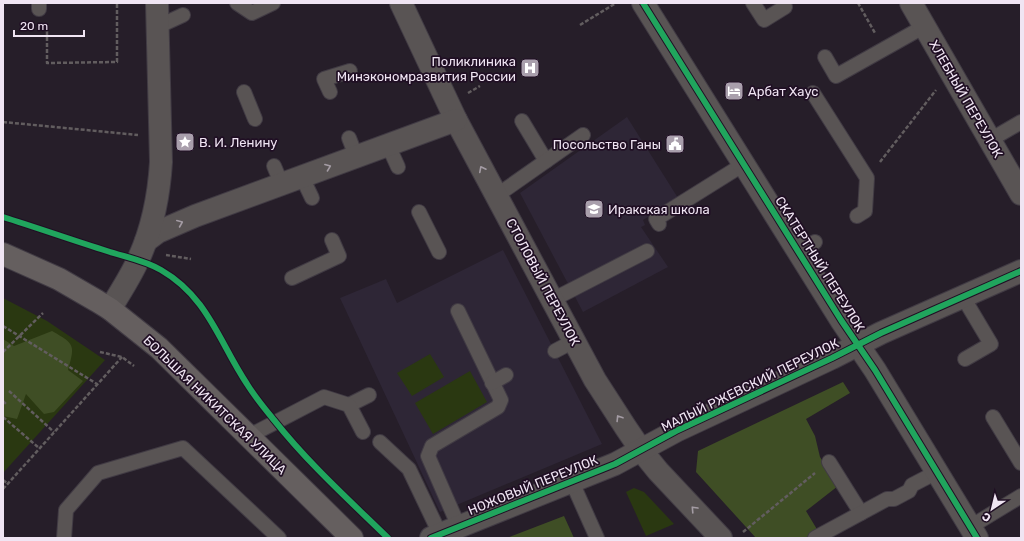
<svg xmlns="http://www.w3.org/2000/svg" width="1024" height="541" font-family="Rubik,sans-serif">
<rect width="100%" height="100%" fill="#261e29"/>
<!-- education -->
<g fill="#2e2636">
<path d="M627,117L678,198L643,220L645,225L641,227L668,267L583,312L520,193Z"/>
<path d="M503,250L602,444L440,512L340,298L386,279L397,303Z"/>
</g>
<!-- green -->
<g fill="#2a3811">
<path d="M3,298L47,321L105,360L3,473Z"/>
<path d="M430,354L444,377L412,396L397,373Z"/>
<path d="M470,371L487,402L433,434L415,403Z"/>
<path d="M634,488L644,492L674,524L646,536L626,492Z"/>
</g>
<!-- forest -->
<g fill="#3f4e25">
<path d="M52,331C75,344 75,345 68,370L83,381L54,412L44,414L26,394L17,419L3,416V339L14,346Z"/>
<path d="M843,382L850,393L806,419L815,436L820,457L838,486L806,511L818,531L805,538H756L696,472L698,451Z"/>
<path d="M564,516L574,538H507Z"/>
</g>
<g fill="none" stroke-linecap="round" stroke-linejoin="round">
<!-- lane casing -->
<g stroke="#413b44" stroke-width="16">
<g id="lane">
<path d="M39,3V9"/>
<path d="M237,3L252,13L273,3"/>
<path d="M753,3L764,20L785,7"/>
<path d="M157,27L183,15"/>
<path d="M825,57L836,76L925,26"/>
<path d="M244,92L255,119"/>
<path d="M330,92L324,79L350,71"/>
<path d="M813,93L867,178L865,211L857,216"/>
<path d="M522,121L546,161"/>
<path d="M349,138L356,156"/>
<path d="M990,140L1021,122"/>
<path d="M388,145L398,167"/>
<path d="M274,166L282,185"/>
<path d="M302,177L312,198"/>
<path d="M496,196L583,135"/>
<path d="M419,212L439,252"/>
<path d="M659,224L656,219L744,164"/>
<path d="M798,252L815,242"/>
<path d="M292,278L339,256L332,240"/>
<path d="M963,297L991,344L965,359"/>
<path d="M552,300L647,251"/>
<path d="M458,311L501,400L498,407L432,446L428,456L459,527"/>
<path d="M555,351L574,341"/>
<path d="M492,383L506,375"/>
<path d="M349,405L369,395"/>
<path d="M993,417L1021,463"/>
<path d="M249,436L324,397L349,405L363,432"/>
<path d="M380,442L409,469L440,534"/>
<path d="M829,462L861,513"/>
<path d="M572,482L597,538"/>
<path d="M970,527L1021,496"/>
<path d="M64,538L66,510L98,473L183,448L279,538"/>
<path d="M815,538L887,499H894L909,491L912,485L937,472"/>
</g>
</g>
<!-- street casing -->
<g stroke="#413b44" stroke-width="24">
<g id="street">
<path d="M401,3L456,120L595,380L626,428L641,450L658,471L721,538"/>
<path d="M643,3L841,320L875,370L977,538"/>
<path d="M911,3L1021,194"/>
<path d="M146,241L158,232L195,216L456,120"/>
<path d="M110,309C120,293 131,276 139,258C153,227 159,195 161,162L157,3"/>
<path d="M431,538L615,464L676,431L832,358L881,333L1021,271"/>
</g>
</g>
<!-- secondary casing -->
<g stroke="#413b44" stroke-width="24">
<path id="secondary" d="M3,254L59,279L97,301L110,309L159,348L352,538"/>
</g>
<!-- path -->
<g stroke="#625d5f" stroke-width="2.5" stroke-dasharray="4 2" stroke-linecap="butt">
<path d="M858,3L875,33"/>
<path d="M47,25V63L117,62V3"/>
<path d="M580,25L616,3"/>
<path d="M468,93L480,86"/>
<path d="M3,122L138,135"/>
<path d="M880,162L936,90"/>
<path d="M166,255L191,259"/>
<path d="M3,326L97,384"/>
<path d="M3,352L43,313"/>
<path d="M100,352L122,357L134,366"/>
<path d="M9,391L54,432"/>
<path d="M3,401L6,404"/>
<path d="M3,417L39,448"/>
<path d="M3,480L8,484"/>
<path d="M3,489L122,357"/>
<path d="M743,532L815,473"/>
</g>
<!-- lane -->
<use href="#lane" stroke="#595454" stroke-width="14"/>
<!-- street -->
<use href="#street" stroke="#595454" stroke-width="22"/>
<!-- secondary -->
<use href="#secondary" stroke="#655f5f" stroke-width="22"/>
<!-- cycleway casing -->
<g stroke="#200f24" stroke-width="8">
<g id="cycleway">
<path d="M643,3L841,320L875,370L977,538"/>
<path d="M3,217C38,228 72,240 107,251C125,257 144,260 161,270C208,297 219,342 247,384C255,397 265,409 274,420C308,463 349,500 388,538"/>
<path d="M431,538L615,464L676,431L832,358L881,333L1021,271"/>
</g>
</g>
<!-- cycleway -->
<use href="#cycleway" stroke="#20a55d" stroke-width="6"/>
</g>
<!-- one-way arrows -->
<defs><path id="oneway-chevron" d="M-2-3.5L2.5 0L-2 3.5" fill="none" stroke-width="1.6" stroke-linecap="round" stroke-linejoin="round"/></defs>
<g stroke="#a49ca4">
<use href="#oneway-chevron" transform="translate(328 167) rotate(-21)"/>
<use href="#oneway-chevron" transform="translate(482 169) rotate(-117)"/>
<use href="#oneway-chevron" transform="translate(180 223) rotate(-23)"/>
<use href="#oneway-chevron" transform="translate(619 418) rotate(-122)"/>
<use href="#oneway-chevron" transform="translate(694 509) rotate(-133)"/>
</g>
<!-- icons -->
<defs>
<g id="hospital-square" transform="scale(1)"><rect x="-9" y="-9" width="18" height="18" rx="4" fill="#a99fac" stroke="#200f24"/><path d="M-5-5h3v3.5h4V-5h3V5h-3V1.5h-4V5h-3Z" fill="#fff"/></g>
<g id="hotel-square" transform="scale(1)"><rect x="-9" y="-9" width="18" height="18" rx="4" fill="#a99fac" stroke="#200f24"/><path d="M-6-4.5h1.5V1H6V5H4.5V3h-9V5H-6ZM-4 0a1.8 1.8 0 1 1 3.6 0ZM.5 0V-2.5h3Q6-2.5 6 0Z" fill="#fff"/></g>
<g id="sight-square" transform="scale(1)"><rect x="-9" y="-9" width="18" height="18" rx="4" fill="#a99fac" stroke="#200f24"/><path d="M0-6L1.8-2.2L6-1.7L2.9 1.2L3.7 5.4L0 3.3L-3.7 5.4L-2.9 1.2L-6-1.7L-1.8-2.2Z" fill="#fff"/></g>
<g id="civic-square" transform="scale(1)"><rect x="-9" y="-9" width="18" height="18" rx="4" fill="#a99fac" stroke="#200f24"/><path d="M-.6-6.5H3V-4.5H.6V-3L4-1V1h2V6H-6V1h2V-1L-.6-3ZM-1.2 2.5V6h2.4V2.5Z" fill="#fff"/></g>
<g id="school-square" transform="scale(1)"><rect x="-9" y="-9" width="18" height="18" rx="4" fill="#a99fac" stroke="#200f24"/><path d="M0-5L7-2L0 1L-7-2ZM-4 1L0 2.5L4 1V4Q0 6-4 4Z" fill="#fff"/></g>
</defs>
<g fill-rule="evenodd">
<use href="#hospital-square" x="530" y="68"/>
<use href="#hotel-square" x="734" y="91"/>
<use href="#sight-square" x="185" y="142"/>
<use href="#civic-square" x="675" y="144"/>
<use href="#school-square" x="594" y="209"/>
</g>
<g text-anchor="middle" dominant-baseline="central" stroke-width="3.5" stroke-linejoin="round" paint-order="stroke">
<!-- poi labels -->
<g font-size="13" fill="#f0e5f3" stroke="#200f24" text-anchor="start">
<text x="516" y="61" text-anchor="end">Поликлиника<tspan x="516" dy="15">Минэкономразвития России</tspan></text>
<text x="748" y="91">Арбат Хаус</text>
<text x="199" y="142">В. И. Ленину</text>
<text x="661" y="144" text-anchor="end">Посольство Ганы</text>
<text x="608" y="209">Иракская школа</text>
</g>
<!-- street labels -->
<g font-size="13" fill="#f0e5f3" stroke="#200f24">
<text transform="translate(966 99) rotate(60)">ХЛЕБНЫЙ ПЕРЕУЛОК</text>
<text transform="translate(820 264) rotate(58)">СКАТЕРТНЫЙ ПЕРЕУЛОК</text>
<text transform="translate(543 282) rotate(62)">СТОЛОВЫЙ ПЕРЕУЛОК</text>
<text transform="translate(750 385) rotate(-26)">МАЛЫЙ РЖЕВСКИЙ ПЕРЕУЛОК</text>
<text transform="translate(215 405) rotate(44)">БОЛЬШАЯ НИКИТСКАЯ УЛИЦА</text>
<text transform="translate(533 485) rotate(-22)">НОЖОВЫЙ ПЕРЕУЛОК</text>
</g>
</g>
<!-- border -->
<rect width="1024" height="541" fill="none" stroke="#f0e5f3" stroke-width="8"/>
<!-- north arrow -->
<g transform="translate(992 509) rotate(215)" stroke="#200f24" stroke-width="3" paint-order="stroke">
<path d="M0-3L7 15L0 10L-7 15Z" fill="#f0e5f3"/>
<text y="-6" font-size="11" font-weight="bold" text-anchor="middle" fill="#f0e5f3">С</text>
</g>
<!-- scale -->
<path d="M14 30v6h70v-6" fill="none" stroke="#f0e5f3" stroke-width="2"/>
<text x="20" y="30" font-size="12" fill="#f0e5f3" stroke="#200f24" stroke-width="3" paint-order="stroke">20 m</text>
</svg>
